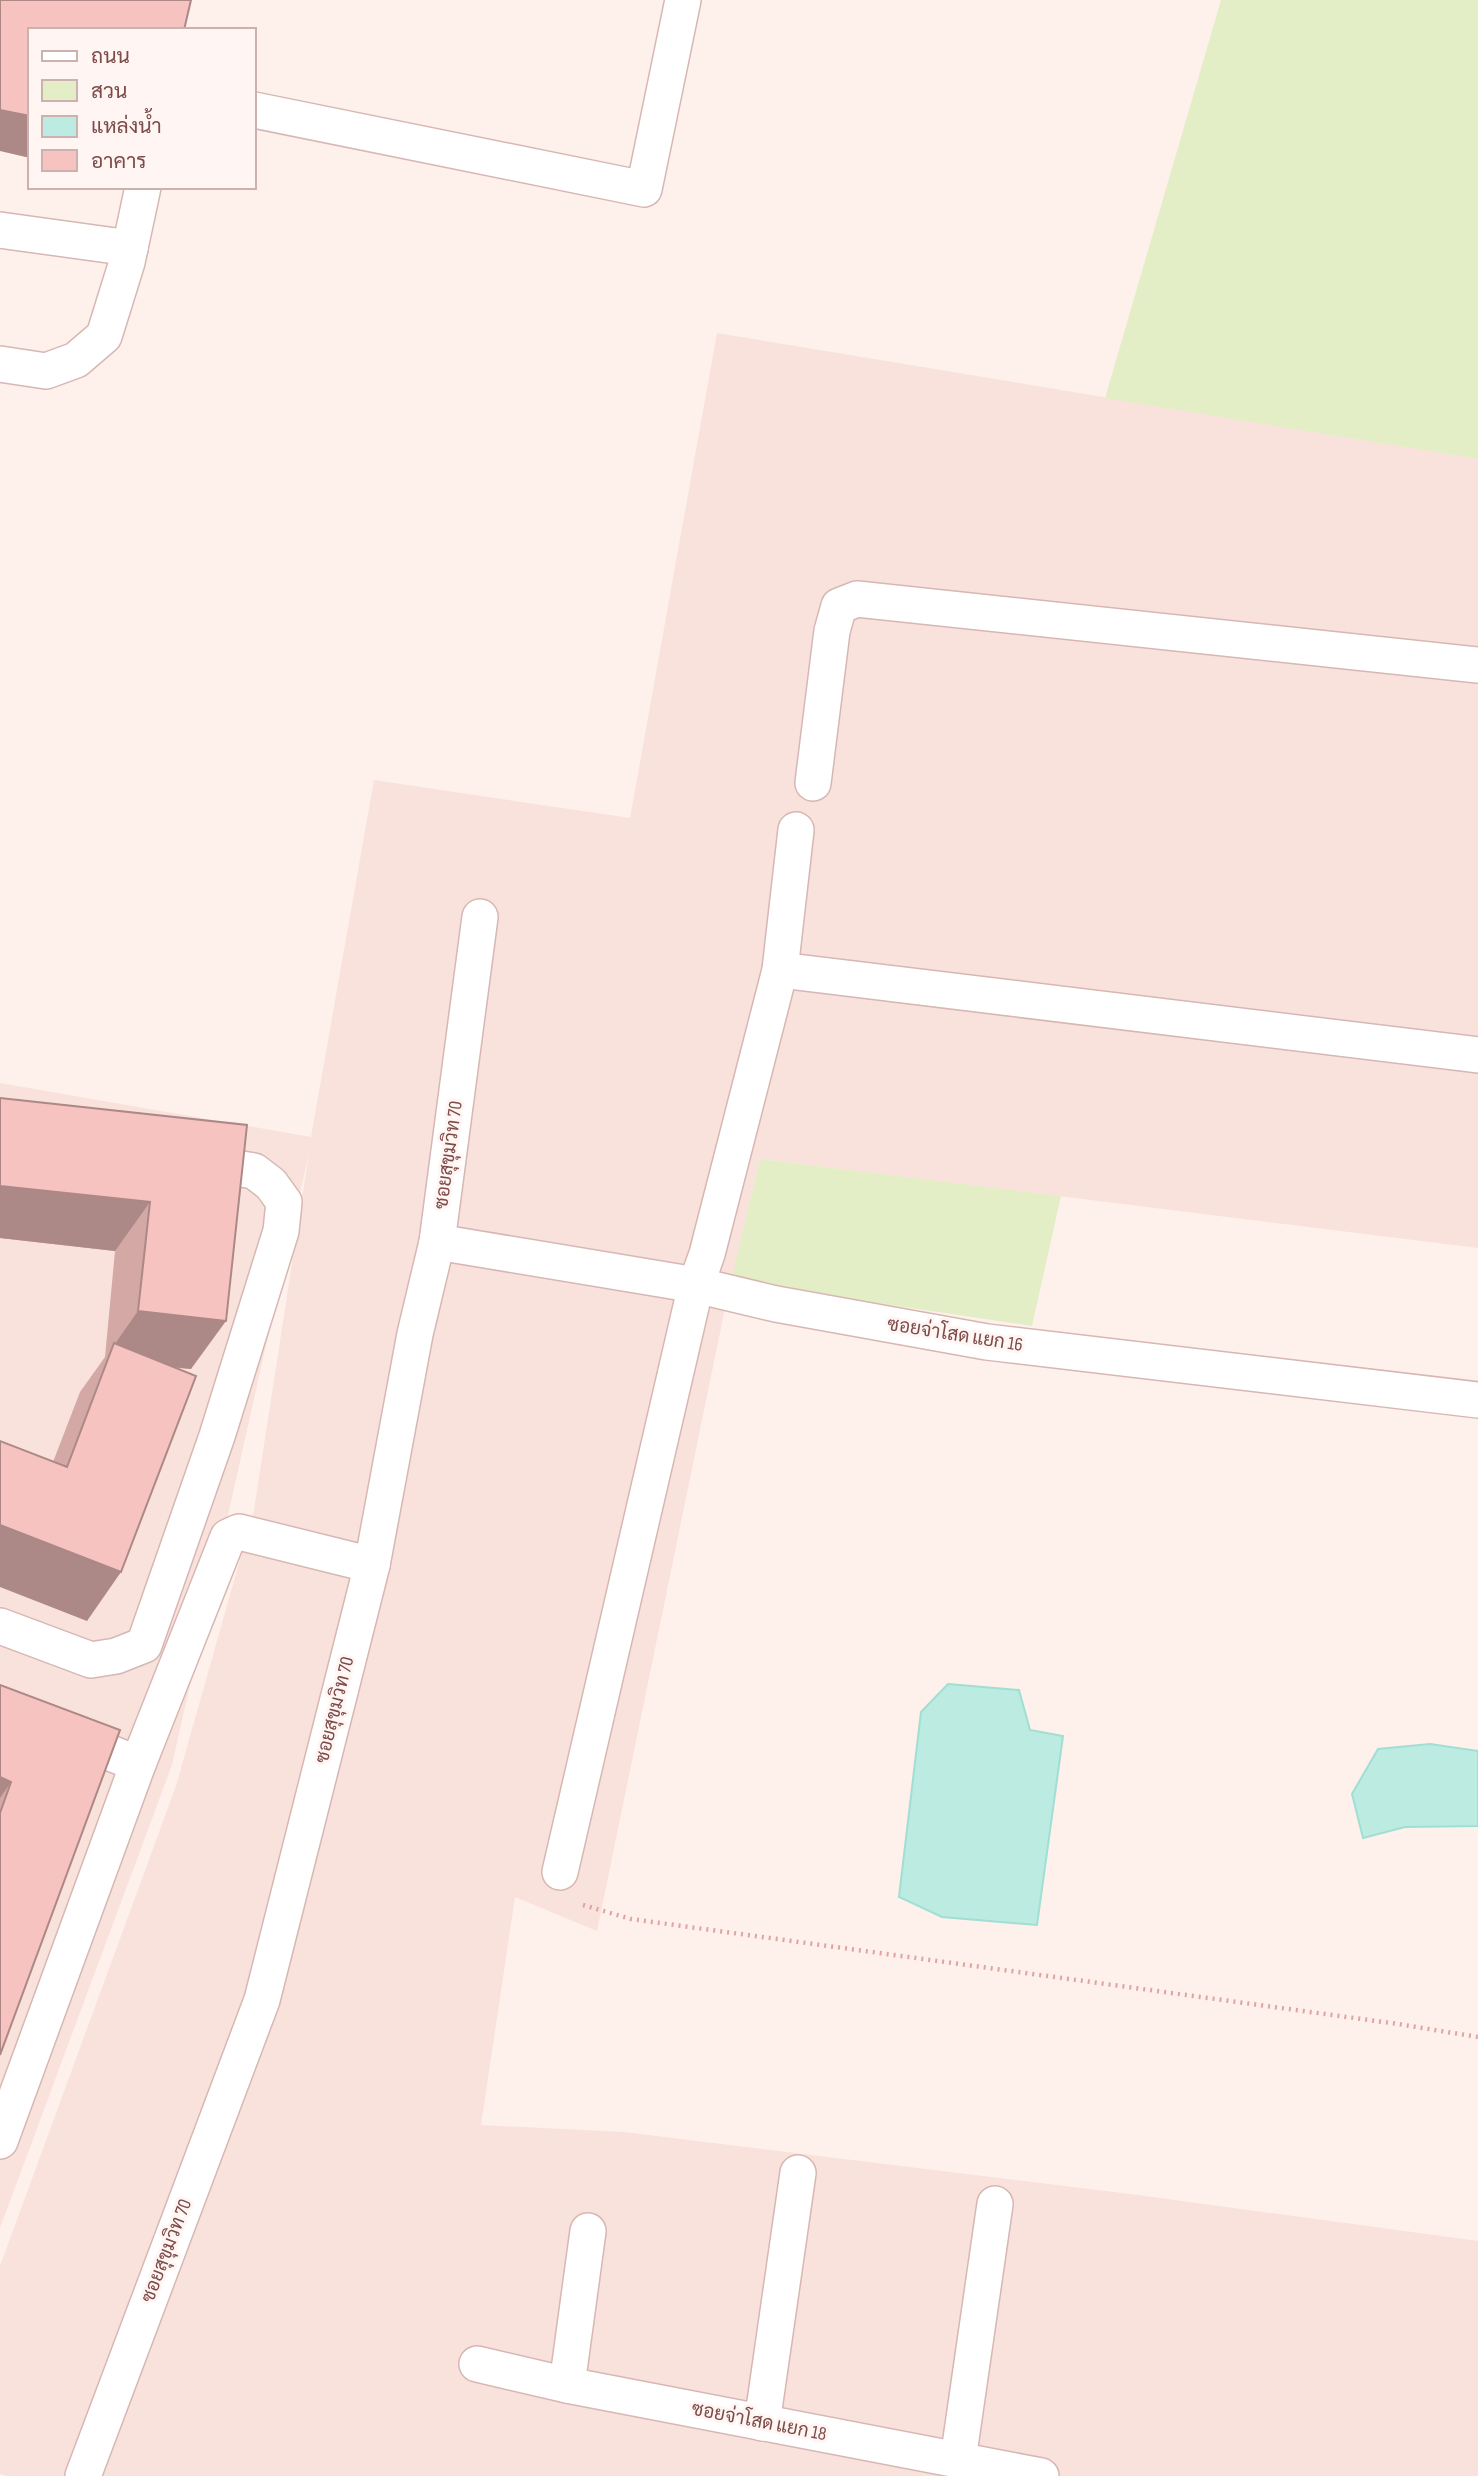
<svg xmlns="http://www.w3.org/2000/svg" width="1478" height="2476" font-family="'Sofia Sans Condensed',Sarabun,sans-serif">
<rect width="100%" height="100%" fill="#fef0eb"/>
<!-- residential -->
<path fill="#f9e2db" d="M717,333L1478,459V1248L760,1159L724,1313L597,1931L515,1897L481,2125L624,2132L1138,2195L1478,2241V2476H6L0,2474V2266L176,1786L254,1510L309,1153L172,1765L0,2228V1083L311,1137L374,780L630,818Z"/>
<!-- green -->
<g fill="#e4eec6">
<path d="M1221,0H1478V459L1105,398Z"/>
<path d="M760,1159L1061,1196L1032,1326L731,1281Z"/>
</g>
<!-- water -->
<g fill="#bcebe2" stroke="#a1ded3" stroke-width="2">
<path d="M948,1684L1019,1690L1030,1730L1063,1736L1037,1925L942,1917L899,1897L921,1712Z"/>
<path d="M1430,1744L1478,1751V1826L1405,1827L1363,1838L1352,1794L1378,1749Z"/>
</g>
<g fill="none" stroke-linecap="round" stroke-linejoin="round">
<!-- street casing -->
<g stroke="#d7b7b3" stroke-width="38">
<g id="street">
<path d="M254,110L644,189L683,0"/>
<path d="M0,230L130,248"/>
<path d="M0,364L46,371L76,360L104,336L127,262L143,187"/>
<path d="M813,783L832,631L839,606L857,599L1478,665"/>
<path d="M780,970L1478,1055"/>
<path d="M437,1242L696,1285L776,1304L987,1342L1478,1400"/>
<path d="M0,1626L91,1660L116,1656L144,1645L217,1436L281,1231L284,1202L271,1184L254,1171L194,1162"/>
<path d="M0,1709L138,1764"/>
<path d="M560,1872L696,1285L707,1254L780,970L796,830"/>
<path d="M0,2141L138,1764L228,1537L239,1532L372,1565"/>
<path d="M477,2364L567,2385L1041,2476"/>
<path d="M567,2385L588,2231"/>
<path d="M762,2423L798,2173"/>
<path d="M958,2460L995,2204"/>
<path d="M83,2476L262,2000L372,1565L415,1334L437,1242L480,917"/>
</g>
</g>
<!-- path -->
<path stroke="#dda4a1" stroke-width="4.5" stroke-dasharray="2 5" stroke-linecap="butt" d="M583,1905L631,1919L1398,2024L1478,2037"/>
<!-- street -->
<use href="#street" stroke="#fff" stroke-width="35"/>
</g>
<!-- wall -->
<g fill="#d4a8a5">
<path d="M247,1125L191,1369L177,1368L87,1621L53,1462L80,1392L105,1357L115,1251L0,1238Z"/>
<path d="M0,1685L120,1730L0,2055Z"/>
</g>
<!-- shaded-wall -->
<g fill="#ac8886">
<path d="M0,110L30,116V158L0,151Z"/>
<path d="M0,1186L150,1202L115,1251L0,1238Z"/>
<path d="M138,1311L226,1321L191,1369L108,1360L112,1348Z"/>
<path d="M0,1525L121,1572L87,1621L0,1587Z"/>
<path d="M0,1777L11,1782L0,1798Z"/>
</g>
<!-- building -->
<g fill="#f6c3c0" stroke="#ac8886" stroke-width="2">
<path d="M0,0H191L184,30H30V116L0,110Z"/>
<path d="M0,1098L247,1125L226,1321L138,1311L150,1202L0,1186Z"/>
<path d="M114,1343L196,1376L121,1572L0,1525V1441L67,1467Z"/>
<path d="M0,1685L120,1730L0,2055V1813L11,1782L0,1777Z"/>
</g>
<g text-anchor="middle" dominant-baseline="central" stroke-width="6" stroke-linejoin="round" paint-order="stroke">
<!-- street labels -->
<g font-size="19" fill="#7d4b4a" stroke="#fff6f3">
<text transform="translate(449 1155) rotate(-82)">ซอยสุขุมวิท 70</text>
<text transform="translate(955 1335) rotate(9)">ซอยจ่าโสด แยก 16</text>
<text transform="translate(335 1710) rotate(-76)">ซอยสุขุมวิท 70</text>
<text transform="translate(167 2251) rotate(-69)">ซอยสุขุมวิท 70</text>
<text transform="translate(759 2422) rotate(11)">ซอยจ่าโสด แยก 18</text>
</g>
</g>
<!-- legend -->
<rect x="28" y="28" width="228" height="161" fill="#fff6f3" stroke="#cbb2af" stroke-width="2"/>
<rect x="42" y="51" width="35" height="10" fill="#ffffff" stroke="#cbb2af" stroke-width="2"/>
<text x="91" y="63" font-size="21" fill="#7d4b4a">ถนน</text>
<rect x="42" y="80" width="35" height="21" fill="#e4eec6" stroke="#cbb2af" stroke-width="2"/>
<text x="91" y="98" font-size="21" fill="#7d4b4a">สวน</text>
<rect x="42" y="116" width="35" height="21" fill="#bcebe2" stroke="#cbb2af" stroke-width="2"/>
<text x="91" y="133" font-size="21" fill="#7d4b4a">แหล่งน้ำ</text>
<rect x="42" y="150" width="35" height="21" fill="#f6c3c0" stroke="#cbb2af" stroke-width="2"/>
<text x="91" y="168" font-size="21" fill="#7d4b4a">อาคาร</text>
</svg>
